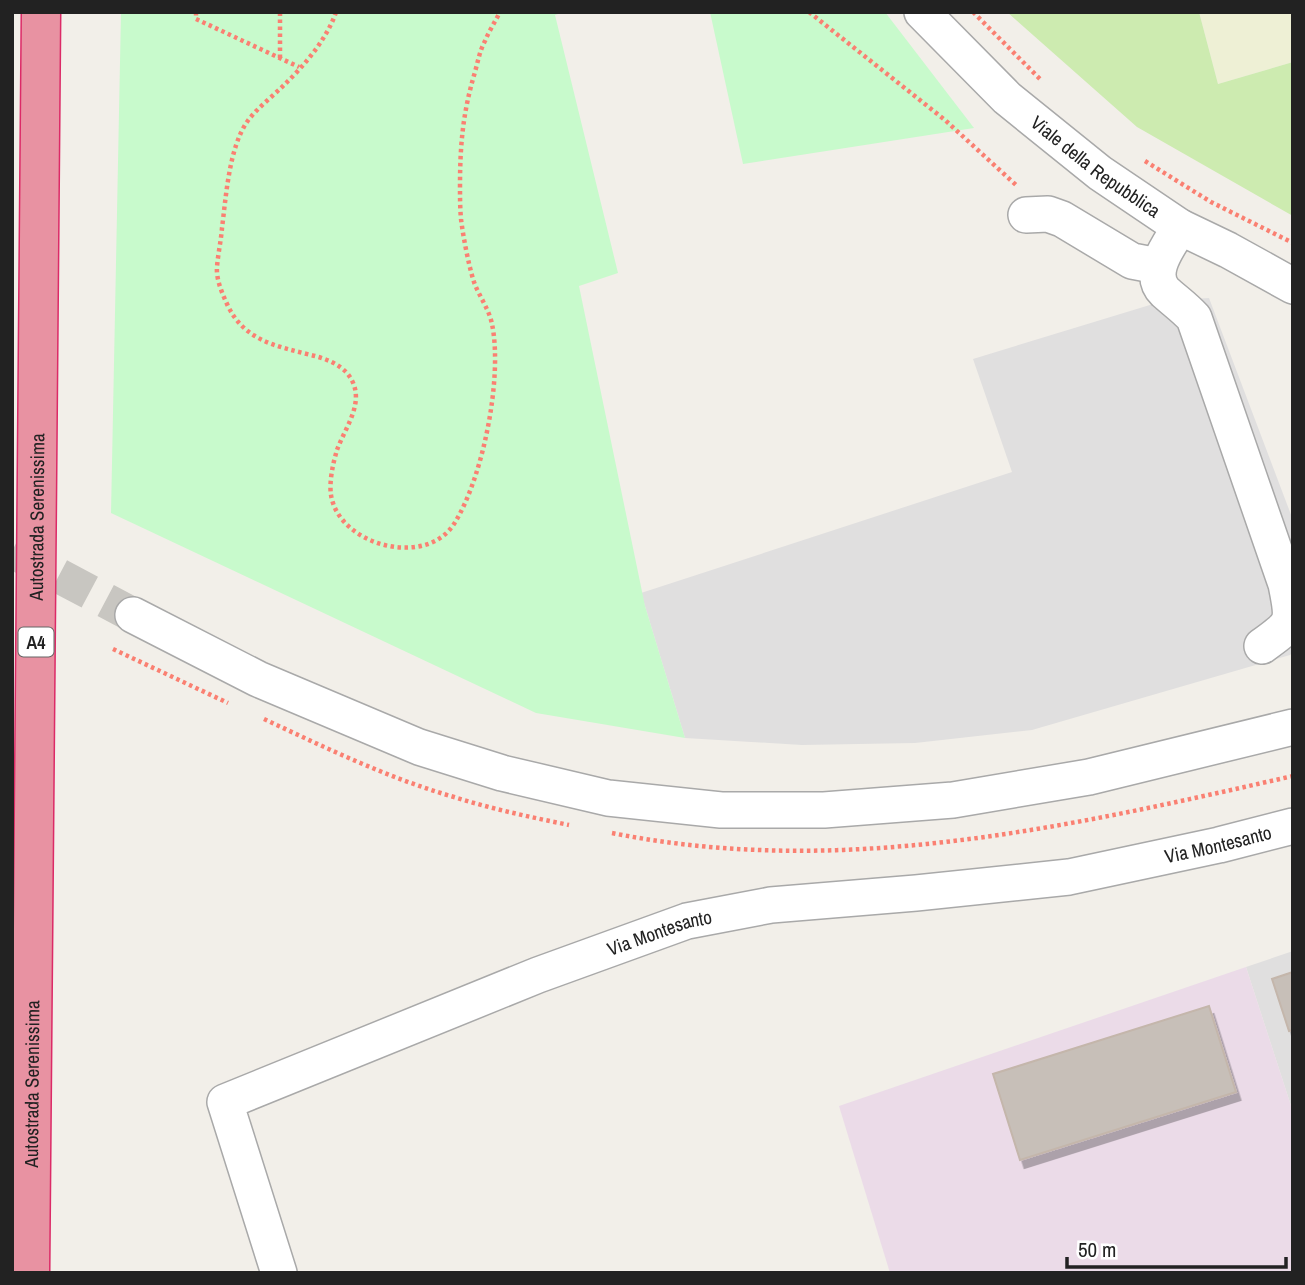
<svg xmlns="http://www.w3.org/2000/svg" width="1305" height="1285" font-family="'Archivo Narrow',sans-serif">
<defs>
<filter id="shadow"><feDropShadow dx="4.5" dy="8" stdDeviation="0" flood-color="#0004"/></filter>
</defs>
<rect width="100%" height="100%" fill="#f2efe9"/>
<!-- residential -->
<g fill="#e0dfdf">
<path d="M1209,298L1293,520V652L1290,655L1032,730L915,743L802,745L685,738L641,593L1012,472L973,359L1163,301Z"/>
<path d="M1293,951V1112L1246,967Z"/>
</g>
<!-- industrial -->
<path fill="#ebdbe8" d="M1246,967L1293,1112V1273H890L839,1106Z"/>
<!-- farmland -->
<path fill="#eef0d5" d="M1199,12H1293V62L1218,84Z"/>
<!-- grass -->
<path fill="#cdebb0" d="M1007,12H1199L1218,84L1293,62V216L1137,127Z"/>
<!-- park -->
<g fill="#c8facc">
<path d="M121,12H564L555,15L618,273L579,286L645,606L685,738L536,713L111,513Z"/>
<path d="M710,12H885L974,128L743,164Z"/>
</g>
<!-- building -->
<g fill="#c7bfb8" stroke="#c4b6ab" stroke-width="2" filter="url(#shadow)">
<path d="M1293,972V1030L1289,1031L1272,979Z"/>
<path d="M1209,1006L1236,1092L1020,1160L993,1074Z"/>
</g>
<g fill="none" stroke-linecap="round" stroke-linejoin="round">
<!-- minor-tunnel -->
<path stroke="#c8c6c1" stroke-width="35" stroke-dasharray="35 18" stroke-linecap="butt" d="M12,551L133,615"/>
<!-- minor casing -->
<g stroke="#a9a9a9" stroke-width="38">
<g id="minor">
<path id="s1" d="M922,12L1007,98L1100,173L1180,227L1228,250L1293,286"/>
<path d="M1026,215L1048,214L1062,219L1132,261L1158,266"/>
<path d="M1180,227C1170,244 1146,273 1165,292C1175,301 1185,308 1194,318L1286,584C1294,623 1294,623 1262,646"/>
<path d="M133,615L258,679L419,747L502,773L608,798L721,810H824L953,800L1089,777L1293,727"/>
<path id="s2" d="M279,1273L225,1102L538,975L687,921L771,905L916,893L1069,877L1219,845L1293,826"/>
</g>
</g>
<!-- highway casing -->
<g stroke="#dc2a67" stroke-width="41">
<g id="highway">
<path id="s3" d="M30,1273L41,12"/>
</g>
</g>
<!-- path -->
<g stroke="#fa8072" stroke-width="4.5" stroke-dasharray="3.5 3.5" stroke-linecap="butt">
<path d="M196,12V19L299,67"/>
<path d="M336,12C327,39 304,66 284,85C272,97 257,108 247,122C229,148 226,197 222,228C221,241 218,254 217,267C216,279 222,293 227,304C244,341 276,346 311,355C324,358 337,363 346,372C369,398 346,425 337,450C333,463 329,482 331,495C339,546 426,568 454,524C483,478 503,377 492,324C489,309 479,296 474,282C469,267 463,236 461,219C460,208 460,197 460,186C460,144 463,112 475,72C478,61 480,50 485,41C489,31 495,22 500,12"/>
<path d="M809,12L945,120L1016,185"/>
<path d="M973,12L1042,81"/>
<path d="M280,58V12"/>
<path d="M1145,161L1211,202L1293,243"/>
<path d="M113,649L228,703"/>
<path d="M264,719C326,748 388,778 454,797C492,809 530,817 569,825"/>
<path d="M612,833C842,879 1068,827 1293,776"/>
</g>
<!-- minor -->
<use href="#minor" stroke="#fff" stroke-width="35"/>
<!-- highway -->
<use href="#highway" stroke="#e892a2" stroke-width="38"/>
</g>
<g text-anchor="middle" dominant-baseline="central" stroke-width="5" stroke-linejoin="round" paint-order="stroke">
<!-- shield labels -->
<rect fill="#fff" stroke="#646464" stroke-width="2" x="18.5" y="627.5" width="35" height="29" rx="5"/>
<g font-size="18" font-weight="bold" fill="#222">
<text x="36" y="642">A4</text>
</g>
<!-- street labels -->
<g font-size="19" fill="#222" stroke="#fff">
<text stroke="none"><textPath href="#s1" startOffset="233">Viale della Repubblica</textPath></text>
<text stroke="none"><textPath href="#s3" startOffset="756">Autostrada Serenissima</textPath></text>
<text stroke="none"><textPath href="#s2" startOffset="1213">Via Montesanto</textPath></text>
<text stroke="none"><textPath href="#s2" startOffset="646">Via Montesanto</textPath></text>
<text stroke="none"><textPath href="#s3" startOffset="189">Autostrada Serenissima</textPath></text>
</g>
</g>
<!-- border -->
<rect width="1305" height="1285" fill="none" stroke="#222222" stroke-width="28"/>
<!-- scale -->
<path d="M1067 1257v10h219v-10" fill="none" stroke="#222222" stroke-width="3.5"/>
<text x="1078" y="1257" font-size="21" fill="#222222" stroke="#ffffff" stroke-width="5" paint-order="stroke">50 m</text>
</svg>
